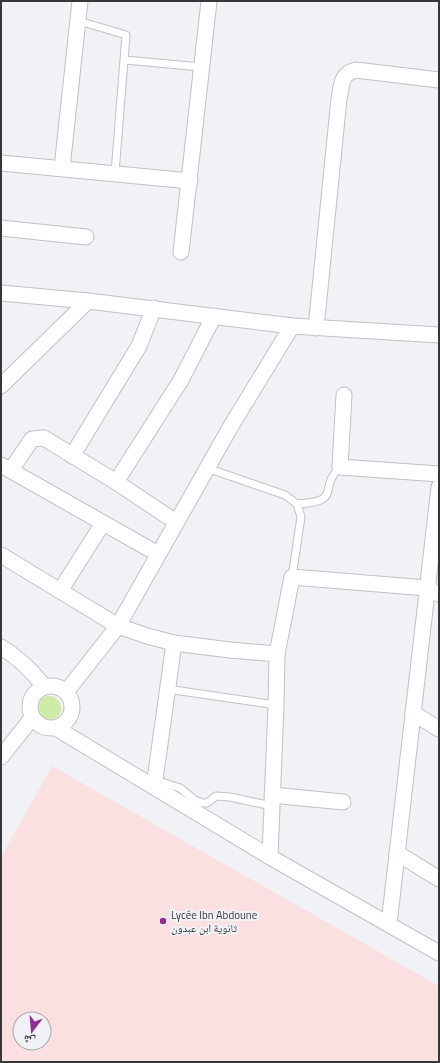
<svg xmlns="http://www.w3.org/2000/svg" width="440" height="1063" font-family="'Titillium Web','Noto Naskh Arabic',sans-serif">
<rect width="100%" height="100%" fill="#f0f2f6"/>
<!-- education -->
<path fill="#fbe0e2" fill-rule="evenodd" d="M52,766L439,986V1062H1V857ZM20,1019H44V1043H20Z"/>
<!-- green -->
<circle fill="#ceeda4" cx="49" cy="708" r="12"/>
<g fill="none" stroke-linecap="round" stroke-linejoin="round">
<!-- service casing -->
<g stroke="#c0c1c5" stroke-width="9">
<g id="service">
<path d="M79,21L126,35L115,173"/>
<path d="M125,60L201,67"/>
<path d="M207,468L285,495L297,504L301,517L292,577"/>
<path d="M297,504C344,501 317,489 340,467"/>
<path d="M167,689L276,705"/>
<path d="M155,780L180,788L195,800L202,803H207L216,796L230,797L272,806"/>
</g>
</g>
<!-- minor casing -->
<g stroke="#c0c1c5" stroke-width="17">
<g id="minor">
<path d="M1,163L190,181"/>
<path d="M62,168L80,1"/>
<path d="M1,228L86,237"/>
<path d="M181,252L209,1"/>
<path d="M1,293L88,301L292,326L439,335"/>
<path d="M316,328L339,99C342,85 340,74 356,70L439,80"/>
<path d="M1,386L88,301"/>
<path d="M344,395L340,467L439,474"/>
<path d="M72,456L139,346L154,308"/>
<path d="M1,465L158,554"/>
<path d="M11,470L32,439L44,438L116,482L176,522"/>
<path d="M116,482L181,380L214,316"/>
<path d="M1,555L118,626L147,636L174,643L230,650L277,654L292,577L427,588L439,594"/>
<path d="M60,591L103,523"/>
<path d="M1,647C18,657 31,670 44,686"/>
<circle cx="51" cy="707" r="21"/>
<path d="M66,692L118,626L231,426L292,326"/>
<path d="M413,713L439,729"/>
<path d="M56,728L270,857L439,953"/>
<path d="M1,757L32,718"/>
<path d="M154,787L174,643"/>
<path d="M272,795L343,802"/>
<path d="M397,853L439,879"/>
<path d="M270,857L276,705L277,654"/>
<path d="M389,924L439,487"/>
</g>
</g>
<!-- service -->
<use href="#service" stroke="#fff" stroke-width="7"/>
<!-- minor -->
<use href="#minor" stroke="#fff" stroke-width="15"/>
</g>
<!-- markers -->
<circle fill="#912e95" stroke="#f0f2f6" stroke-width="1.5" cx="163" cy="921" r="4"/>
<g text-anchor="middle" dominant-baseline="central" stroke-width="4" stroke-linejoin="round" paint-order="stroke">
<!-- poi labels -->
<g font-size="11" fill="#363739" stroke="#f0f2f6" text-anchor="start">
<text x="171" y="915">Lycée Ibn Abdoune<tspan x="171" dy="13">ثانوية ابن عبدون</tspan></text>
</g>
</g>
<!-- border -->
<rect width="440" height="1063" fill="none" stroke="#363739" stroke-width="4"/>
<!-- north arrow -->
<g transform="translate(32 1031) rotate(196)"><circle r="19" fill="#f0f2f6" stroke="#a6a7aa"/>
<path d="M0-3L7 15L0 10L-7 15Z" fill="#912e95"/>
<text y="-6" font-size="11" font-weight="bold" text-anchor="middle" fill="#363739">ش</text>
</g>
</svg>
